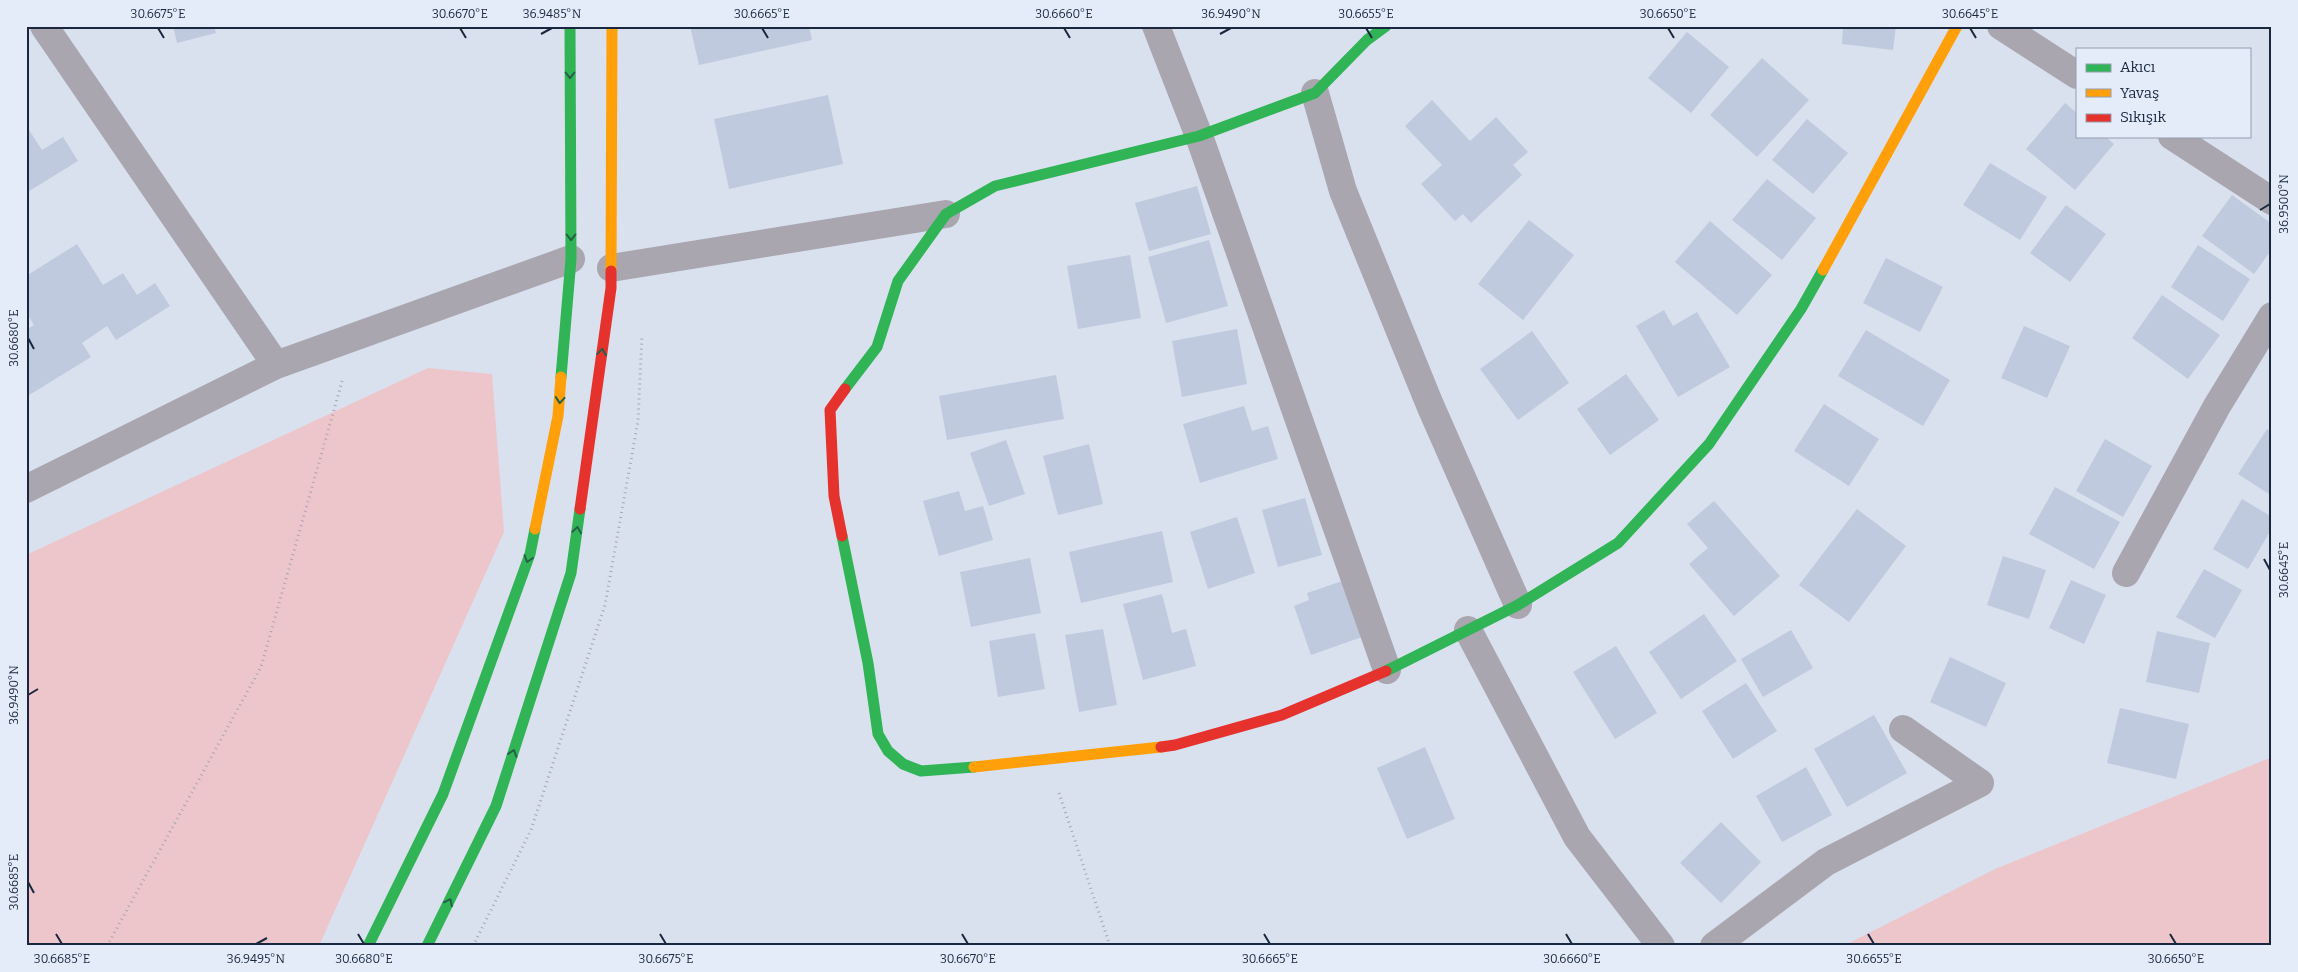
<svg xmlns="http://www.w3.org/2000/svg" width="2298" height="972" font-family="Bitter,serif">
<rect width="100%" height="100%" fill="#d9e1ef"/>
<!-- green -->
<g fill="#edc6cb">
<path d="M428,368L492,374L504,532L319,946H26V555Z"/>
<path d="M2272,757V946H1843L1995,869Z"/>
</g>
<!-- building -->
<g fill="#bfcade">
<path d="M173,26H214L216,33L177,43Z"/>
<path d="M690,26H809L812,40L699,65Z"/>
<path d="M1843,26H1896L1893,50L1842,44Z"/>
<path d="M1687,32L1729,67L1691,113L1648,78Z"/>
<path d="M1762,58L1809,100L1757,157L1710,115Z"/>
<path d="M828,95L843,164L729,189L714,119Z"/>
<path d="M1432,100L1470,141L1496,117L1528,152L1513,165L1522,175L1471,223L1463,214L1455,221L1421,184L1442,165L1405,126Z"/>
<path d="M2065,103L2077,113V136H2105L2114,144L2075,190L2026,149Z"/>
<path d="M1807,119L1848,153L1813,194L1772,160Z"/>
<path d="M29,130L42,150L63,137L78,161L26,193V132Z"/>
<path d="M1990,163L2047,197L2020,240L1963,205Z"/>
<path d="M1767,179L1816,218L1782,260L1732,220Z"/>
<path d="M1197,186L1211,234L1149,251L1135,203Z"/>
<path d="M2232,195L2272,224V249L2254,274L2202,236Z"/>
<path d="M2066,205L2106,234L2070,282L2030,253Z"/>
<path d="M1529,220L1574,255L1523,320L1478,284Z"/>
<path d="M1710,221L1772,275L1737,315L1675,262Z"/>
<path d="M1209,240L1228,306L1166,323L1148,257Z"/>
<path d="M77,244L103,285L123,273L137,295L155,283L170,306L116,340L107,326L82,343L91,357L26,397V366L29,364L26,359V330L34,325L26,312V276Z"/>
<path d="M2198,245L2250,279L2223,321L2171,287Z"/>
<path d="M1130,255L1141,318L1078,329L1067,266Z"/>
<path d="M1886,258L1943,287L1920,332L1863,303Z"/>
<path d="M2162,295L2220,335L2188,379L2132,338Z"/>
<path d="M1664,310L1673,326L1697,312L1730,367L1678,397L1636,326Z"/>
<path d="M2024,326L2070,346L2047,398L2001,378Z"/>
<path d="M1237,329L1247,384L1182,397L1172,341Z"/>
<path d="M1866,330L1950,380L1923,426L1838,376Z"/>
<path d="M1532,331L1569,383L1518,420L1480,369Z"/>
<path d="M1626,374L1659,420L1610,455L1577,409Z"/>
<path d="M1056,375L1064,419L947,440L939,396Z"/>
<path d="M1824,404L1879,439L1849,486L1794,451Z"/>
<path d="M1244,406L1252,431L1268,426L1278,459L1200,483L1183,424Z"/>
<path d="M2267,429L2272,432V496L2238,474Z"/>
<path d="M2105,439L2152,466L2123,517L2076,491Z"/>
<path d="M1006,440L1025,494L989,506L970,453Z"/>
<path d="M1089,444L1103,504L1058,515L1043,456Z"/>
<path d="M2055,487L2120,522L2094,569L2029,534Z"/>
<path d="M959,491L965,511L983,506L993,540L939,556L923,501Z"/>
<path d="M1305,498L1322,555L1278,567L1262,510Z"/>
<path d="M2242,499L2272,517V528L2248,569L2213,549Z"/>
<path d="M1714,501L1780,576L1734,616L1689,564L1708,548L1687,524Z"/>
<path d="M1857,509L1906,546L1849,622L1799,585Z"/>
<path d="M1237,517L1255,573L1208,589L1190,532Z"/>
<path d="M1162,531L1173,582L1081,603L1069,552Z"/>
<path d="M2003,556L2046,570L2029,619L1987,605Z"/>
<path d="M1030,558L1041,613L971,627L960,572Z"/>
<path d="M2204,569L2242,590L2215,638L2176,617Z"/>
<path d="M1345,580L1365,636L1311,655L1294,606L1309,600L1307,593Z"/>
<path d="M2071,580L2106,595L2084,644L2049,628Z"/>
<path d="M1162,594L1172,633L1186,629L1196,666L1143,680L1123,604Z"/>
<path d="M1704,614L1737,661L1681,699L1649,652Z"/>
<path d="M1103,629L1117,705L1079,712L1065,635Z"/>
<path d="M1791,630L1813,668L1763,697L1741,659Z"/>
<path d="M2157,631L2210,643L2199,693L2146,682Z"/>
<path d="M1035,633L1045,689L998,697L989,641Z"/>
<path d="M1616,646L1657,713L1615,739L1573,672Z"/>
<path d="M1950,657L2006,683L1986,727L1930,702Z"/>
<path d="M1746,683L1777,731L1733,759L1702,711Z"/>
<path d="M2120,708L2189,724L2176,779L2107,763Z"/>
<path d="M1874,715L1907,773L1847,807L1814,749Z"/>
<path d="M1425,747L1455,819L1407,839L1377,768Z"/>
<path d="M1806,767L1832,815L1782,842L1756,796Z"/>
<path d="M1721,822L1761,862L1721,903L1680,863Z"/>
</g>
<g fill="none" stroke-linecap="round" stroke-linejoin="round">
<!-- path -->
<g stroke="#a7a7b1" stroke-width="3" stroke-dasharray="1 4" stroke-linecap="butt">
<path d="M1059,793L1110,946"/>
<path d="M107,946L261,667L343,378"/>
<path d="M473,946L531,830L605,605L638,421L642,335"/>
</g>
<!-- street -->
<g stroke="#a9a6af" stroke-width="28">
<path d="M44,26L276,365"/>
<path d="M1156,26L1199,136L1387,670"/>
<path d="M2001,26L2077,75"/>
<path d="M1315,93L1343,191L1430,405L1518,605"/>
<path d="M2172,136L2272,201"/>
<path d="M611,268L946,214"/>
<path d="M26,489L276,365L571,259"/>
<path d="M2126,573L2217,406L2272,316"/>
<path d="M1468,630L1577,837L1661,946"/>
<path d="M1714,946L1826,862L1980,783L1903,729"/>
</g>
<!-- fast -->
<g stroke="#30b455" stroke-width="11">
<path d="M561,377L571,259L570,26"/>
<path d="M845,389L877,347L898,281L946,214L995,186L1199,136L1315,93L1367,40L1386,26"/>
<path d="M842,536L868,663L878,734L888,751L903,764L921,771L974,767"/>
<path d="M1386,671L1518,605L1618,543L1709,444L1801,309L1823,270"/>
<path d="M368,946L443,794L530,554L535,529"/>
<path d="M427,946L496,806L571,573L580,509"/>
</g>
<!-- slow -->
<g stroke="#ff9f0a" stroke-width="11">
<path d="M1823,270L1957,26"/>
<path d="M611,271L612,26"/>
<path d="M535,529L558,416L561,377"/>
<path d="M974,767L1161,747"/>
</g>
<!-- jam -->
<g stroke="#e5322d" stroke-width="11">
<path d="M580,509L611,288V271"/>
<path d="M842,536L834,496L830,410L845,389"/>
<path d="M1161,747L1175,745L1282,715L1386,671"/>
</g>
</g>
<!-- one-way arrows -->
<defs><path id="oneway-chevron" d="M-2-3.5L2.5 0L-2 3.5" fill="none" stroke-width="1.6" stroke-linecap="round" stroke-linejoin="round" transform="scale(1.25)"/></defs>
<g stroke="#236048">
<use href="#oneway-chevron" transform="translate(570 75) rotate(90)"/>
<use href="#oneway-chevron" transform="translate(571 237) rotate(90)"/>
<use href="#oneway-chevron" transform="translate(602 352) rotate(-82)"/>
<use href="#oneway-chevron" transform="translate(560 400) rotate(95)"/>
<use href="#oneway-chevron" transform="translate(577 530) rotate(-82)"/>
<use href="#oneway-chevron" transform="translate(528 559) rotate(108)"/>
<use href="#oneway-chevron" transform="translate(513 753) rotate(-72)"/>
<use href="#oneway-chevron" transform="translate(449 902) rotate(-64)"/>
</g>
<!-- ticks -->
<path fill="none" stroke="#1a283f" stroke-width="2" d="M158,28L164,38M460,28L466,38M762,28L768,38M1064,28L1070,38M1366,28L1372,38M1668,28L1674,38M1970,28L1976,38M541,34L552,28M1220,34L1231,28M2260,210L2270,204M28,338L34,349M2264,559L2270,570M28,695L38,689M28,882L34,893M56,934L62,944M358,934L364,944M660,934L666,944M962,934L968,944M1264,934L1270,944M1566,934L1572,944M1868,934L1874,944M2170,934L2176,944M256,944L267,938"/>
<!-- border -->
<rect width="2298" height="972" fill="none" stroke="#e4ecf9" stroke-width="55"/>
<!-- legend -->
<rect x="2076" y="48" width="175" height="90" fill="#e4ecf9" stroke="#939eaf"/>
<rect x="2086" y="64" width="25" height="8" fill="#30b455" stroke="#939eaf"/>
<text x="2120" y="72" font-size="15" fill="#1a283f">Akıcı</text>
<rect x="2086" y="89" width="25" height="8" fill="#ff9f0a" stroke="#939eaf"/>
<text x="2120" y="98" font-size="15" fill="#1a283f">Yavaş</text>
<rect x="2086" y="114" width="25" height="8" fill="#e5322d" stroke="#939eaf"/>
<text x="2120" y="122" font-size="15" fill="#1a283f">Sıkışık</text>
<rect x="28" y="28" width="2242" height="916" fill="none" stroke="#1a283f" stroke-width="2"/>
<g font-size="12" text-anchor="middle" fill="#1a283f">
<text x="158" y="18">30.6675°E</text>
<text x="460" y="18">30.6670°E</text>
<text x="552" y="18">36.9485°N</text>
<text x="762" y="18">30.6665°E</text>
<text x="1064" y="18">30.6660°E</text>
<text x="1231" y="18">36.9490°N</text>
<text x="1366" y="18">30.6655°E</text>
<text x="1668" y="18">30.6650°E</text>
<text x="1970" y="18">30.6645°E</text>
<text transform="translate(2284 204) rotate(-90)" y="4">36.9500°N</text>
<text transform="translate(14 338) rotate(-90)" y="4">30.6680°E</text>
<text transform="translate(2284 570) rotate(-90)" y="4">30.6645°E</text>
<text transform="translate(14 695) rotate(-90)" y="4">36.9490°N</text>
<text transform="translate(14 882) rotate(-90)" y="4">30.6685°E</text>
<text x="62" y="963">30.6685°E</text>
<text x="256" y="963">36.9495°N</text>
<text x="364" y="963">30.6680°E</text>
<text x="666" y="963">30.6675°E</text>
<text x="968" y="963">30.6670°E</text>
<text x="1270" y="963">30.6665°E</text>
<text x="1572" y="963">30.6660°E</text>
<text x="1874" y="963">30.6655°E</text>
<text x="2176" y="963">30.6650°E</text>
</g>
</svg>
